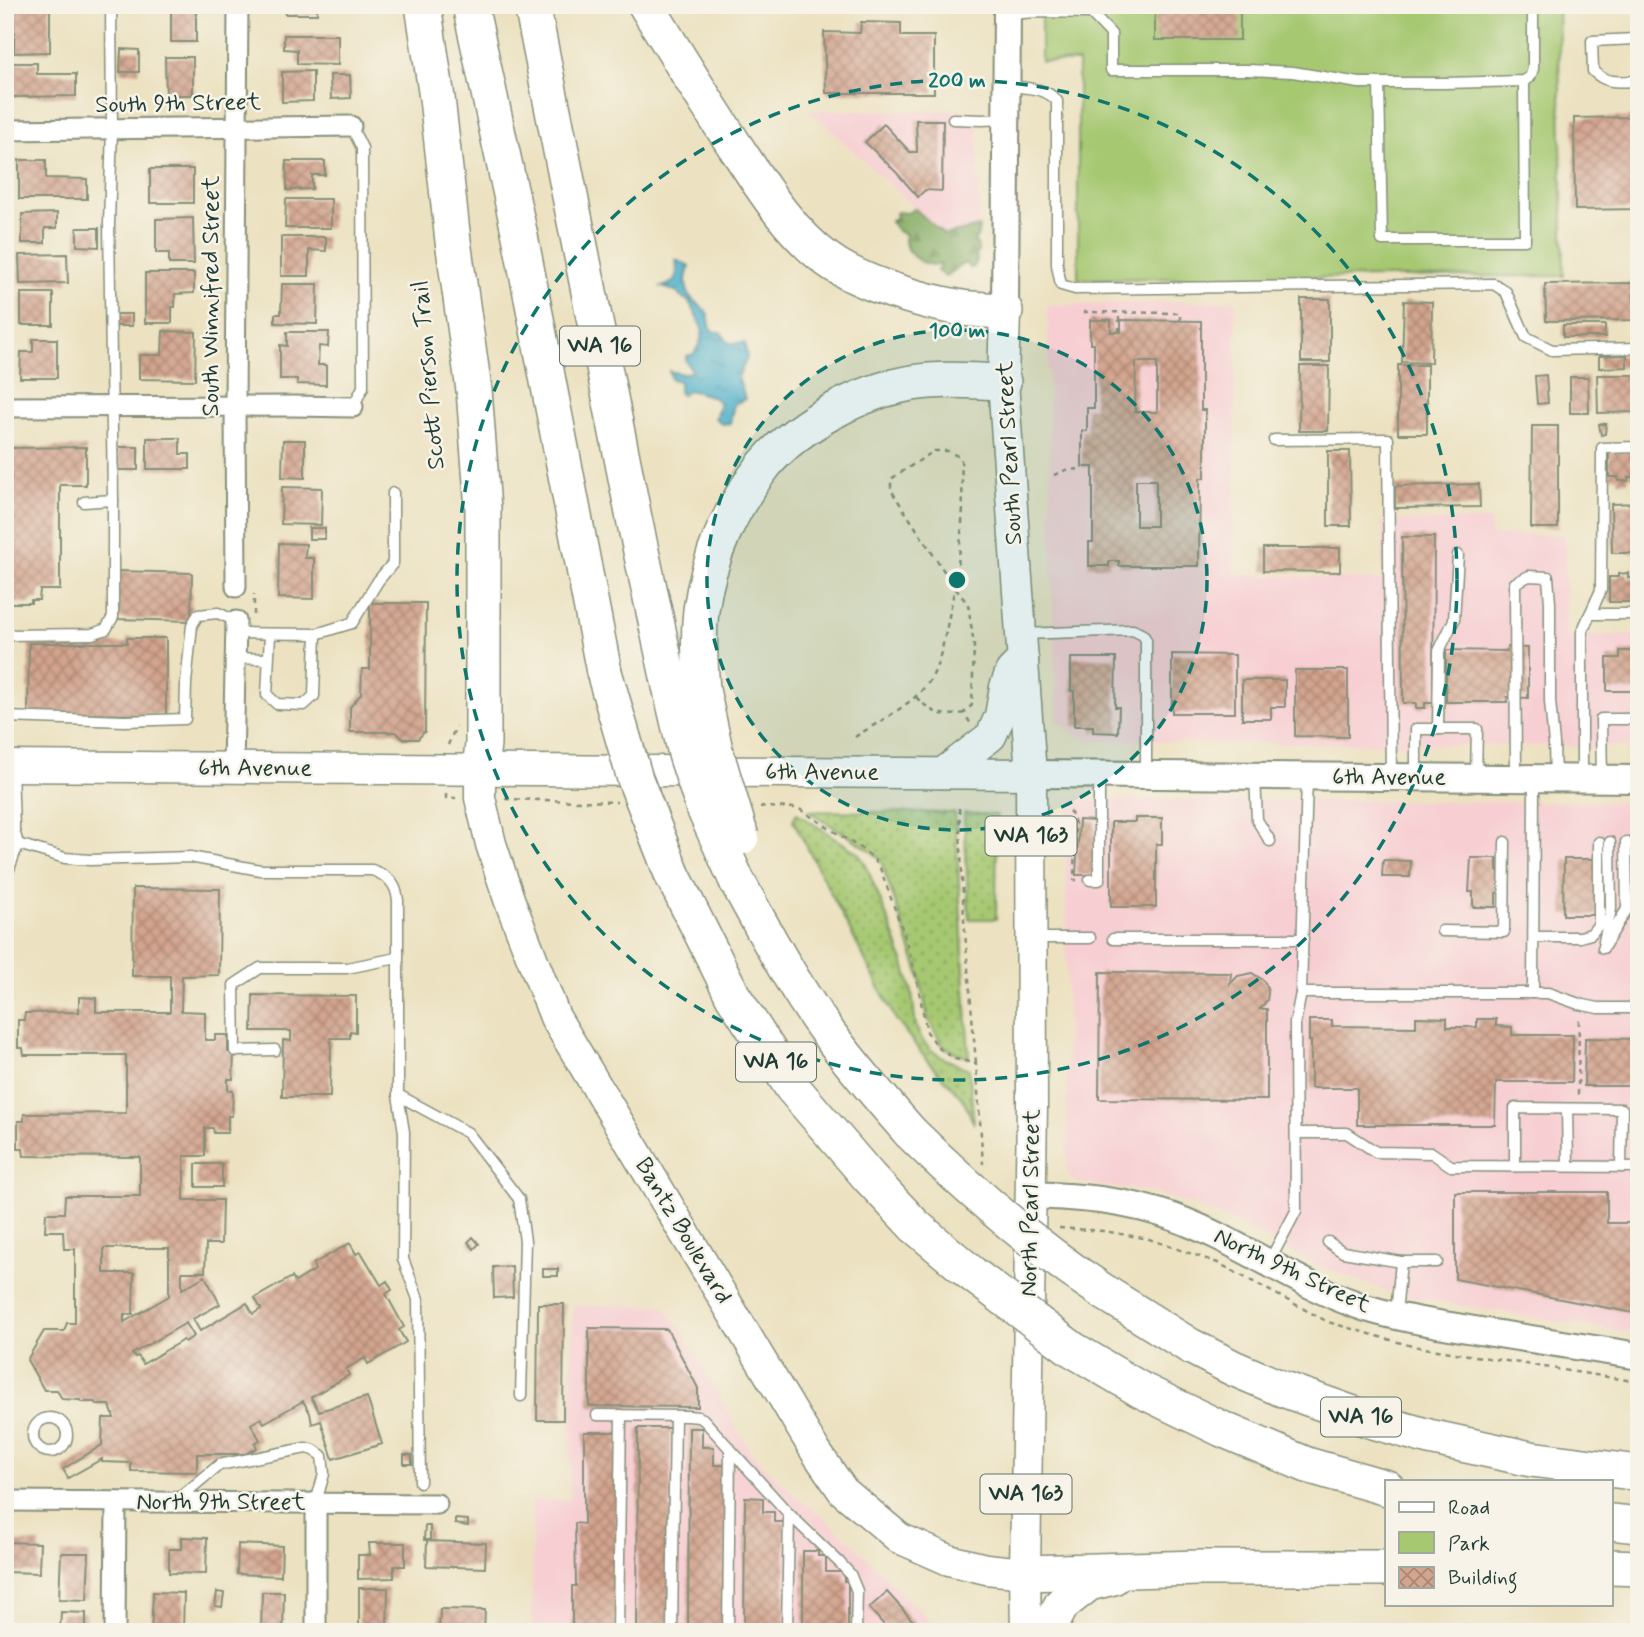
<svg xmlns="http://www.w3.org/2000/svg" width="1644" height="1637" font-family="Mynerve,sans-serif">
<defs>
<pattern id="grass-dots" width="8" height="8" patternUnits="userSpaceOnUse" patternTransform="scale(1.75)"><rect width="8" height="8" fill="#a6c871"/><path d="M2 2h.1M6 6h.1" fill="none" stroke="#87a45e" stroke-width="1.8" stroke-linecap="round"/></pattern>
<pattern id="forest-firs" width="22" height="20" patternUnits="userSpaceOnUse" patternTransform="scale(1.75)"><rect width="22" height="20" fill="#84ac63"/><path d="M5 1l3.5 6h-7zM16 11l3.5 6h-7z" fill="#6b8d52"/></pattern>
<pattern id="water-ripples" width="26" height="14" patternUnits="userSpaceOnUse" patternTransform="scale(1.75)"><rect width="26" height="14" fill="#49aec9"/><path d="M2 4q2-2 4 0t4 0M15 11q2-2 4 0t4 0" fill="none" stroke="#3c8fa4"/></pattern>
<pattern id="building-cross-hatch" width="8" height="8" patternUnits="userSpaceOnUse" patternTransform="scale(1.75)"><rect width="8" height="8" fill="#d3a48e"/><path d="M0 0l8 8M0 8l8-8" fill="none" stroke="#ab8775"/></pattern>
</defs>
<rect width="100%" height="100%" fill="#f7f3e8"/>
<filter id="ink" filterUnits="userSpaceOnUse"><feTurbulence type="fractalNoise" baseFrequency=".0143" numOctaves="2"/><feDisplacementMap in="SourceGraphic" scale="14" xChannelSelector="R" yChannelSelector="G"/><feConvolveMatrix kernelMatrix="1 2 1 2 8 2 1 2 1" color-interpolation-filters="sRGB"/></filter>
<filter id="wash" filterUnits="userSpaceOnUse"><feTurbulence type="fractalNoise" baseFrequency=".00686" numOctaves="4" result="noise"/><feDisplacementMap in="SourceGraphic" scale="28" xChannelSelector="R" yChannelSelector="G"/><feGaussianBlur stdDeviation="1.57" result="paint"/><feColorMatrix in="noise" values="0 0 0 0 0 0 0 0 0 0 0 0 0 0 0 0 0 1.4 0 .05"/><feComposite in="paint" operator="in"/></filter>
<g filter="url(#wash)">
<rect width="100%" height="100%" fill="#ece2c1"/>
<!-- built -->
<g fill="#f7cfd3">
<path d="M809,110L978,111L979,227L944,235Z"/>
<path d="M1236,301L1234,574L1382,580V521L1490,520L1491,535H1565L1566,635H1639V747L1095,741L1074,734L1058,721L1053,613L1047,305Z"/>
<path d="M1075,800L1639,802V1334L1419,1299L1381,1289L1344,1275L1316,1264L1235,1222L1178,1200L1149,1192L1079,1183L1073,1181L1067,1172L1066,817Z"/>
<path d="M573,1305L662,1306L678,1324L750,1451L794,1495L827,1520L856,1547L926,1617L936,1632H532V1500H570Z"/>
</g>
<!-- grass -->
<g fill="url(#grass-dots)" stroke="#628252" stroke-width="2">
<path d="M808,811L955,813L969,1058L944,1048L928,1019L919,973L880,858L864,846Z"/>
<path d="M797,813L858,853L866,865C882,905 900,946 911,988C915,1005 912,1026 923,1041C935,1057 951,1062 969,1069L974,1124L963,1099L926,1059L895,1018L793,820Z"/>
<path d="M964,813L997,815L996,919H969Z"/>
</g>
<!-- forest -->
<path fill="url(#forest-firs)" stroke="#52744c" stroke-width="2" d="M914,208L944,235L979,227L977,238L974,239C976,246 979,243 978,253H976L977,260L973,268H970L965,263C956,266 953,275 944,276L937,271L941,265C924,267 900,254 906,234L897,231L891,221L896,218L895,215L897,212L908,213Z"/>
<!-- park -->
<path fill="#a6c871" stroke="#628252" stroke-width="2" d="M1041,5H1558L1564,276L1078,279V62L1041,61Z"/>
<!-- water -->
<path fill="url(#water-ripples)" stroke="#34767e" stroke-width="2" d="M676,260L690,266C685,276 684,290 692,299C697,305 705,307 708,315C710,321 709,325 712,331L721,333L729,343H745L747,358L738,377L745,399L734,404L730,423L722,424L715,418L720,403L711,396L689,390L682,395L679,392V381L671,379L669,371L683,374L692,371L686,361V356L694,354L700,343L703,331L694,310L688,301L680,296L678,292L662,287C679,282 678,276 676,260Z"/>
<g id="blocks">
<!-- building -->
<g fill="url(#building-cross-hatch)" fill-rule="evenodd">
<rect x="171" y="5" width="25" height="37"/>
<rect x="285" y="5" width="32" height="9"/>
<rect x="1155" y="5" width="85" height="35"/>
<path d="M14,6H50V52L14,53Z"/>
<path d="M861,22L901,23V36H934V93H826L824,32L860,33Z"/>
<path d="M284,35H338V65L297,64V50L284,49Z"/>
<path d="M121,49L139,50V72H120Z"/>
<path d="M165,57H193V95H166Z"/>
<path d="M11,63H37V74H76V96L12,97Z"/>
<path d="M313,71V101L282,102V72Z"/>
<path d="M330,75H350L351,98L331,99Z"/>
<path d="M1639,117V209L1575,210L1574,118Z"/>
<path d="M916,120H943L942,191L925,190L918,197L896,172L865,142L884,124L910,152H917Z"/>
<path d="M19,160H46V178L87,179V199H19Z"/>
<path d="M286,161H325V175H312V189L287,190Z"/>
<rect x="150" y="169" width="43" height="34"/>
<path d="M286,199H331V228H285Z"/>
<path d="M57,213V228H45V243H22V214Z"/>
<path d="M193,218L194,264H169V253H156V219Z"/>
<path d="M77,228H99V247L77,246Z"/>
<path d="M281,237H326V251L309,250V276H281Z"/>
<path d="M67,254L68,283L20,284L19,255Z"/>
<path d="M145,273H194V293L175,294V307H172V323H145Z"/>
<path d="M1633,283L1635,320L1546,321L1545,284Z"/>
<path d="M282,284H318L317,324L275,323V314H281Z"/>
<rect x="21" y="293" width="32" height="32"/>
<rect x="1301" y="299" width="29" height="63"/>
<path d="M1404,301L1432,302L1431,363L1402,362Z"/>
<rect x="115" y="314" width="17" height="12"/>
<path d="M1090,320H1111V332H1121V320L1201,321V410H1205V478H1200L1199,566H1119V561H1109V566H1089V542H1093V467H1082V431H1087V408H1094V344H1090ZM1136,362H1157V412H1135ZM1136,480H1156V526H1136Z"/>
<rect x="1563" y="325" width="42" height="12"/>
<path d="M163,331L196,332L195,380L139,379V355H162Z"/>
<path d="M287,332H329L328,347L319,346L318,365H326V385L297,384V379H280V345L287,346Z"/>
<path d="M33,339H57V378H20L21,352H33Z"/>
<path d="M1627,355V367L1599,368V356Z"/>
<rect x="1398" y="365" width="29" height="69"/>
<path d="M1300,366H1329L1328,431H1299Z"/>
<path d="M1546,375L1548,403L1537,404L1535,376Z"/>
<path d="M1597,375H1639V412L1598,413Z"/>
<path d="M1570,377H1588L1589,413H1570Z"/>
<path d="M1599,424H1606L1605,434L1601,435Z"/>
<path d="M1532,426H1558V528H1531Z"/>
<path d="M147,438H180V454H190V469H147Z"/>
<path d="M283,440H305V478L282,477Z"/>
<path d="M86,447V485H60V590H40L39,600H31V603H9V600L5,599V483H11L10,448Z"/>
<path d="M118,447H138V470H117Z"/>
<path d="M1328,451H1350L1351,526H1328Z"/>
<path d="M1609,452H1639V485H1635V477H1628V481H1618V477H1609Z"/>
<path d="M1479,484L1480,507L1395,508V486Z"/>
<path d="M282,487L322,488L321,525L281,524Z"/>
<path d="M1639,503V553H1612L1611,504Z"/>
<rect x="309" y="528" width="16" height="11"/>
<path d="M1402,537H1434L1433,703H1425V708H1416V703H1403Z"/>
<path d="M279,543L306,544L305,558H314V599L278,598Z"/>
<path d="M1263,548H1340V572L1263,571Z"/>
<path d="M1634,570H1639V602H1609V577H1618V574L1628,573V578H1635Z"/>
<path d="M118,571L192,573L191,621L116,619Z"/>
<path d="M370,603H426L425,731L418,739H403L396,732H350V707L361,694L362,669H370Z"/>
<path d="M127,638H166V715L28,714L29,643H127Z"/>
<path d="M1508,647L1528,648V698L1507,697V702H1446V650L1507,651Z"/>
<path d="M1620,651H1639V691H1607V658H1620Z"/>
<path d="M1172,654L1235,655V713H1172Z"/>
<path d="M1071,658H1116L1115,707H1119L1118,733L1093,732V726H1074V691H1071Z"/>
<path d="M1295,670H1348V737L1295,736Z"/>
<path d="M1242,680H1285V707H1271V719H1242Z"/>
<path d="M1135,818H1162V844H1156V907H1111V822H1135Z"/>
<path d="M1079,820L1095,821L1094,875H1076Z"/>
<path d="M1471,858H1497V871H1499V877H1501V890L1496,893V907H1473V892H1469Z"/>
<path d="M1564,859H1597L1596,915H1563Z"/>
<path d="M1383,860L1411,861L1410,877H1382Z"/>
<path d="M133,888L220,889L219,975L182,976L181,1011L205,1012V1040H215V1035H228V1052H234L233,1079H228V1090H233L232,1116H228V1133H214L213,1128H205V1156H184V1200H222L221,1244H206L205,1272H182V1289L205,1276L220,1304L193,1319L200,1331L247,1303L253,1314L261,1309L255,1298L292,1277L295,1282L315,1270L313,1264L350,1243L356,1254L361,1252L381,1285L387,1281L392,1290L386,1294L404,1327L399,1330L406,1342L368,1364L365,1358L346,1369L349,1375L311,1397L319,1411L367,1397L382,1444L333,1459L321,1421L312,1424L310,1413L303,1401L264,1423L261,1418L251,1424L260,1440L255,1443L257,1448L246,1454H197V1472L131,1471V1463L102,1462V1459L68,1478L63,1469L102,1445L103,1418H114L110,1405H97L96,1402H82L80,1400L62,1399L57,1390H44L27,1360L44,1331H64L67,1323H75V1249H64L63,1231H45L46,1213H64L65,1196H140V1157L24,1156L23,1149H18V1121H24V1114L126,1113V1055H24L23,1048H18V1020H24L25,1013L79,1012V997L96,998V1012H170V976H132ZM104,1248H169V1296L124,1322V1314H133L134,1273H104ZM186,1323L194,1336L185,1342L183,1340L143,1364L138,1356L135,1357L132,1354Z"/>
<path d="M1100,972L1231,973L1230,984L1238,976L1252,973L1263,980L1267,986L1268,993L1267,1000L1260,1009H1267V1100L1099,1099Z"/>
<path d="M253,995L356,996V1032L350,1031V1038H331L330,1097H282L283,1040L291,1041V1031H252Z"/>
<path d="M1416,1017L1447,1018V1027H1477V1019H1496V1026L1512,1027V1035H1573L1572,1082H1496L1495,1125H1357V1088H1311V1041H1309V1020H1332V1026L1416,1027Z"/>
<path d="M1585,1038L1639,1039V1086H1584Z"/>
<rect x="196" y="1164" width="26" height="23"/>
<path d="M1455,1192H1607V1223H1634V1313L1455,1279Z"/>
<path d="M473,1237L479,1244L474,1249L468,1242Z"/>
<path d="M512,1266L513,1297L494,1298L493,1267Z"/>
<rect x="543" y="1269" width="15" height="7"/>
<path d="M538,1304H564L563,1420H537Z"/>
<path d="M589,1328L667,1329L698,1388V1407L589,1406Z"/>
<path d="M638,1428H671L670,1632H637Z"/>
<path d="M689,1428H702V1447H714V1465H727L726,1632H688Z"/>
<path d="M584,1432H618L616,1632H572V1586H576L575,1523L584,1524Z"/>
<rect x="404" y="1455" width="8" height="9"/>
<path d="M745,1497L763,1498V1512H774V1522H785V1632H744Z"/>
<path d="M455,1519L468,1520V1526L455,1524Z"/>
<path d="M425,1526H430V1540H424Z"/>
<path d="M182,1537L207,1538L206,1574L169,1573V1549H182Z"/>
<path d="M427,1541L486,1543L485,1568L426,1566Z"/>
<path d="M5,1542L40,1543L39,1573L5,1572Z"/>
<path d="M369,1543H405V1566H394V1578L358,1579V1555H370Z"/>
<path d="M238,1544L282,1546L281,1576L237,1574Z"/>
<path d="M803,1551H818V1556H826V1572H844V1581H848V1632H803Z"/>
<path d="M61,1553H89L87,1600L59,1599Z"/>
<path d="M359,1588H388L387,1631L359,1630Z"/>
<path d="M153,1592L184,1593L183,1632H151Z"/>
<path d="M217,1592L224,1593L222,1607L215,1606Z"/>
<path d="M262,1592H284L283,1632H261Z"/>
<path d="M887,1592L923,1632H890L869,1608Z"/>
<path d="M440,1609L485,1610L484,1632H439Z"/>
<path d="M61,1612L86,1613V1632H60Z"/>
</g>
</g>
</g>
<g filter="url(#ink)">
<use href="#blocks" fill-opacity="0" stroke="#86907a" stroke-width="2"/>
<g fill="none" stroke-linecap="round" stroke-linejoin="round">
<!-- lane casing -->
<g stroke="#86907a" stroke-width="13">
<g id="lane">
<path d="M1007,14L1038,12L1091,13L1111,34V70H1248L1293,72L1359,83H1445L1524,81L1530,77L1533,69V5"/>
<path d="M1636,39L1592,41L1593,71C1607,85 1620,81 1639,81"/>
<path d="M1379,83L1382,240H1525L1524,81"/>
<path d="M1007,86C1024,88 1046,87 1057,101V265L1061,285L1075,289L1494,284L1506,292L1526,337L1552,350L1639,348"/>
<path d="M953,119L982,120L1006,119"/>
<path d="M351,126L362,148L363,387L353,407"/>
<path d="M1274,440L1388,439L1391,776"/>
<path d="M84,502L113,500"/>
<path d="M1590,614H1639"/>
<path d="M235,633L316,634L352,623L378,581L393,563V493"/>
<path d="M270,634L267,695L277,704L304,705L314,696L316,634"/>
<path d="M1023,634L1133,630L1143,635L1146,640V774"/>
<path d="M5,635L92,634L106,629L113,617V500L109,223L112,129L111,5"/>
<path d="M235,658L267,659"/>
<path d="M5,717L125,721L185,719L186,683L192,625L198,615L218,613L236,621"/>
<path d="M1438,729L1439,651L1454,620L1458,555"/>
<path d="M1255,776L1257,820L1270,841"/>
<path d="M1416,777V729H1477L1476,777"/>
<path d="M1516,777L1515,583L1529,576L1548,577L1550,603V701L1554,744L1555,778"/>
<path d="M1582,778V632L1601,590L1602,448L1639,447"/>
<path d="M1602,779L1601,719H1639"/>
<path d="M18,844L65,858L90,860L190,857L260,870H372C388,876 396,883 398,900V1095L404,1132L403,1259L418,1299L420,1482"/>
<path d="M5,880L18,844L14,830L12,767"/>
<path d="M1090,880H1099V775"/>
<path d="M1442,931L1504,932L1505,842"/>
<path d="M1534,937H1580L1591,934L1599,924V842"/>
<path d="M1035,938H1090"/>
<path d="M1113,939H1303"/>
<path d="M1604,941L1611,909L1610,842"/>
<path d="M1603,948L1627,909L1626,842"/>
<path d="M1301,993H1548L1579,1004L1598,1008H1639"/>
<path d="M1533,993L1534,780"/>
<path d="M275,1050L235,1051L234,985L260,968H347L397,958"/>
<path d="M398,1095L468,1133L519,1199L525,1241L521,1396"/>
<path d="M1567,1109L1568,1166"/>
<path d="M1296,1133H1347L1376,1152L1432,1153L1451,1166L1639,1167"/>
<path d="M1515,1166V1108L1622,1109L1621,1167"/>
<path d="M1328,1242L1343,1252L1401,1262H1437"/>
<path d="M1269,1262L1296,1211L1295,1023L1301,993L1307,777"/>
<path d="M1396,1313L1401,1262"/>
<path d="M597,1415L688,1416L698,1417L703,1419L789,1514L840,1563L850,1574L857,1591L856,1632"/>
<circle cx="50" cy="1435" r="17"/>
<path d="M177,1500L219,1465L306,1448L314,1450L322,1456L324,1474L316,1502"/>
<path d="M618,1632L621,1415"/>
<path d="M672,1632L675,1416"/>
<path d="M728,1632L730,1450"/>
<path d="M787,1632L789,1514"/>
</g>
</g>
<!-- street casing -->
<g stroke="#86907a" stroke-width="23">
<g id="street">
<path d="M5,130L351,126"/>
<path d="M5,407L293,406L353,407"/>
<path d="M236,587L235,406L238,5"/>
<path d="M233,768L236,621"/>
<path d="M5,1501L437,1504"/>
<path d="M115,1632L116,1502"/>
<path d="M316,1632V1502"/>
</g>
</g>
<!-- secondary casing -->
<g stroke="#86907a" stroke-width="30">
<g id="secondary">
<path d="M1005,311L1007,5"/>
<path d="M1031,774L1639,779"/>
<path d="M1031,1195C1081,1197 1125,1200 1173,1217C1240,1241 1298,1286 1366,1308C1405,1320 1446,1325 1486,1332C1537,1340 1588,1348 1639,1356"/>
</g>
</g>
<!-- primary casing -->
<g stroke="#86907a" stroke-width="33">
<g id="primary">
<path d="M1005,311L1003,382L1031,774L1032,1106L1025,1573L1026,1632"/>
<path d="M5,766L1031,774"/>
<path d="M480,769V798L491,844L509,899L555,1017L816,1452L843,1491L899,1538L949,1560L986,1569L1025,1573"/>
<path d="M943,773L991,736L1000,716L1005,687L1011,671L1023,659"/>
</g>
</g>
<!-- highway casing -->
<g stroke="#86907a" stroke-width="38">
<g id="highway">
<path d="M423,5L437,98L453,241L474,390L483,509V744L480,769"/>
<path d="M470,5L520,236L604,672"/>
<path d="M532,5L635,523L670,686"/>
<path d="M646,5C678,57 709,108 743,158C767,195 792,233 828,260C861,284 921,301 962,308C976,310 991,310 1005,311"/>
<path d="M702,690C700,663 698,636 701,610C708,557 732,505 765,464C799,424 861,391 912,383C942,378 973,381 1003,382"/>
<path d="M672,874L733,996L792,1087L869,1177L915,1226"/>
<path d="M737,881C765,933 793,985 828,1033C854,1068 882,1100 910,1132"/>
<path d="M1107,1294L1190,1346L1233,1368L1280,1388L1373,1421L1429,1437L1531,1459L1639,1473"/>
<path d="M1141,1390L1222,1429L1307,1465L1387,1488"/>
<path d="M1611,1522L1639,1525"/>
<path d="M1611,1567L1639,1568"/>
<path d="M1025,1573L1199,1568H1387"/>
<path d="M1047,1632L1062,1604L1089,1583L1113,1577"/>
</g>
</g>
<!-- path -->
<g stroke="#86907a" stroke-width="2.5" stroke-dasharray="5 5" stroke-linecap="butt">
<path d="M1083,312L1180,313V321"/>
<path d="M1119,332V313"/>
<path d="M1054,475L1066,470L1082,469"/>
<path d="M254,615V594"/>
<path d="M916,697C932,713 941,718 964,713L971,724"/>
<path d="M855,737C879,721 917,703 932,677C943,657 949,612 955,588L891,490V479L934,451H948L961,458L963,509L960,548L955,588L968,604L974,645L972,705L964,713"/>
<path d="M448,745L456,726"/>
<path d="M446,794V798H456"/>
<path d="M505,799L617,802"/>
<path d="M760,807L798,808L863,850L873,858L880,868L904,934L915,971L927,1032L939,1048L955,1059L976,1063L983,1164"/>
<path d="M959,808L964,920L976,1063"/>
<path d="M1069,811L1073,816L1075,824L1074,880H1077"/>
<path d="M1578,1095L1579,1017"/>
<path d="M1059,1228L1104,1231L1149,1239L1218,1263L1328,1322L1412,1346L1639,1382"/>
</g>
<!-- lane -->
<use href="#lane" stroke="#fff" stroke-width="10"/>
<!-- street -->
<use href="#street" stroke="#fff" stroke-width="19"/>
<!-- secondary -->
<use href="#secondary" stroke="#fff" stroke-width="26"/>
<!-- primary -->
<use href="#primary" stroke="#fff" stroke-width="30"/>
<!-- highway -->
<use href="#highway" stroke="#fff" stroke-width="35"/>
<!-- highway-bridge casing -->
<g stroke="#86907a" stroke-width="38" stroke-linecap="butt">
<g id="highway-bridge">
<path d="M604,672L635,779L672,874"/>
<path d="M670,686L686,754L703,806L737,881"/>
<path d="M702,690L715,750L741,837"/>
<path d="M910,1132C971,1192 1036,1248 1107,1294"/>
<path d="M915,1226L972,1274L1072,1349L1141,1390"/>
</g>
</g>
<!-- highway-bridge -->
<use href="#highway-bridge" stroke="#fff" stroke-width="35"/>
</g>
</g>
<!-- distance rings -->
<circle cx="957" cy="580" r="250" fill="#0f766e" fill-opacity=".12"/>
<g fill="none" stroke="#0f766e" stroke-width="3.5" stroke-dasharray="12 9">
<circle cx="957" cy="580" r="250"/>
<circle cx="957" cy="580" r="500"/>
</g>
<g text-anchor="middle" dominant-baseline="central" stroke-width="5" stroke-linejoin="round" paint-order="stroke">
<!-- shield labels -->
<g fill="#f7f3e8" stroke="#60746a" stroke-width="2">
<rect x="560" y="326.5" width="80" height="39" rx="5"/>
<rect x="985.5" y="816.5" width="91" height="39" rx="5"/>
<rect x="736" y="1042.5" width="80" height="39" rx="5"/>
<rect x="1321" y="1397.5" width="80" height="39" rx="5"/>
<rect x="980.5" y="1474.5" width="91" height="39" rx="5"/>
</g>
<g font-size="23" font-weight="bold" fill="#1f3d34">
<text x="600" y="346">WA 16</text>
<text x="1031" y="836">WA 163</text>
<text x="776" y="1062">WA 16</text>
<text x="1361" y="1417">WA 16</text>
<text x="1026" y="1494">WA 163</text>
</g>
<!-- street labels -->
<g font-size="24" fill="#1f3d34" stroke="#f7f3e8">
<text transform="translate(178 104) rotate(-1)">South 9th Street</text>
<text transform="translate(211 296) rotate(-90)">South Winnifred Street</text>
<text transform="translate(429 375) rotate(-95)">Scott Pierson Trail</text>
<text transform="translate(1010 453) rotate(-93)">South Pearl Street</text>
<text x="255" y="768">6th Avenue</text>
<text x="822" y="772">6th Avenue</text>
<text x="1389" y="777">6th Avenue</text>
<text transform="translate(1031 1203) rotate(-89)">North Pearl Street</text>
<text transform="translate(683 1231) rotate(59)">Bantz Boulevard</text>
<text transform="translate(1292 1271) rotate(25)">North 9th Street</text>
<text x="221" y="1502">North 9th Street</text>
</g>
</g>
<circle cx="957" cy="580" r="10" fill="#0f766e" stroke="#f7f3e8" stroke-width="3.5"/>
<g font-size="21" text-anchor="middle" font-weight="bold" fill="#0f766e" stroke="#f7f3e8" stroke-width="5" stroke-linejoin="round" paint-order="stroke">
<text x="957" y="87">200 m</text>
<text x="957" y="337">100 m</text>
</g>
<!-- margin -->
<rect width="1644" height="1637" fill="none" stroke="#f7f3e8" stroke-width="28"/>
<!-- legend -->
<rect x="1385" y="1480" width="228" height="126" fill="#f7f3e8" stroke="#a1aaa0" stroke-width="2"/>
<rect x="1399" y="1502" width="35" height="10" fill="#ffffff" stroke="#a1aaa0" stroke-width="2"/>
<text x="1448" y="1514" font-size="21" fill="#1f3d34">Road</text>
<rect x="1399" y="1532" width="35" height="21" fill="#a6c871" stroke="#a1aaa0" stroke-width="2"/>
<text x="1448" y="1550" font-size="21" fill="#1f3d34">Park</text>
<rect x="1399" y="1567" width="35" height="21" fill="url(#building-cross-hatch)" stroke="#a1aaa0" stroke-width="2"/>
<text x="1448" y="1584" font-size="21" fill="#1f3d34">Building</text>
</svg>
